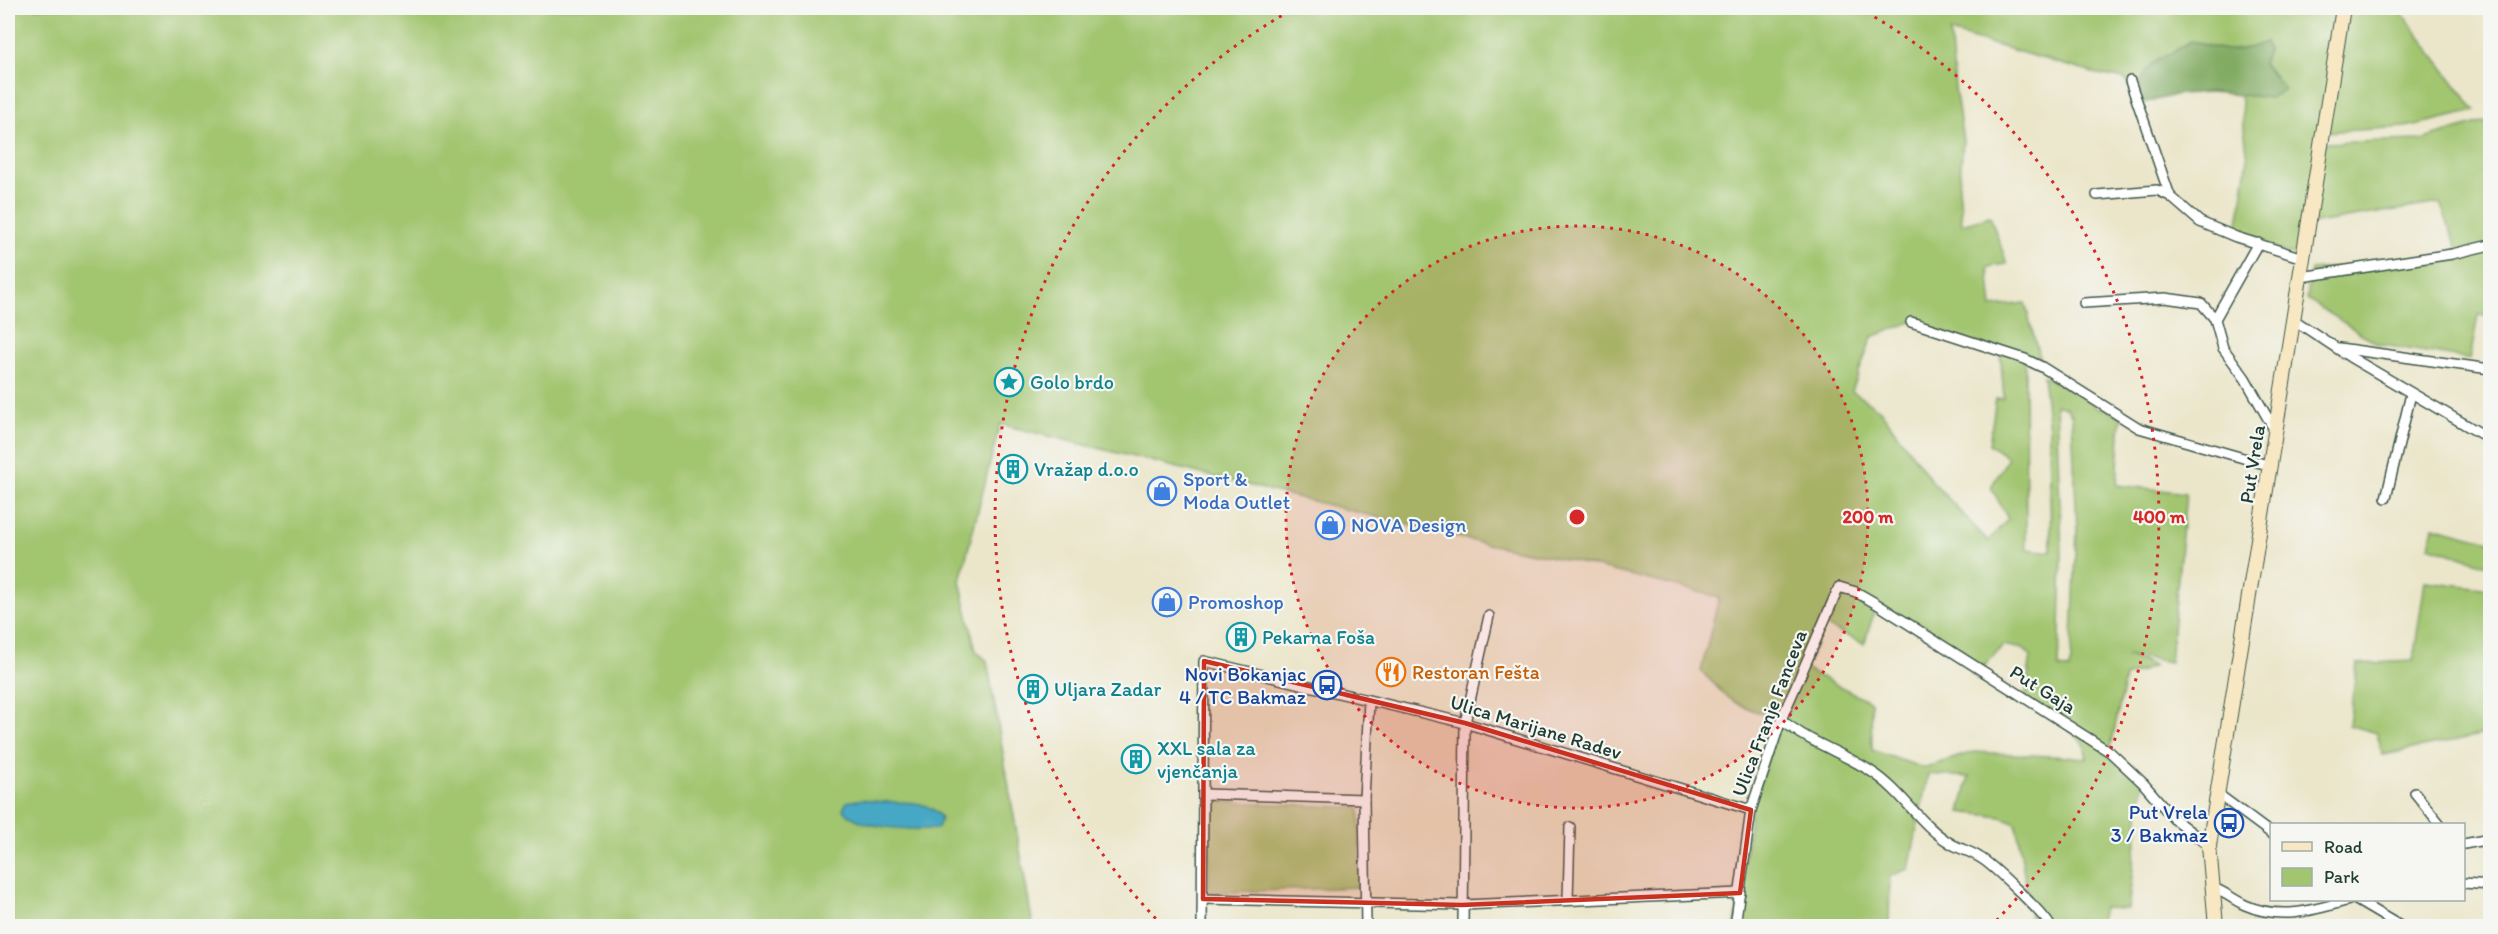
<svg xmlns="http://www.w3.org/2000/svg" width="2498" height="934" font-family="Itim,sans-serif">
<rect width="100%" height="100%" fill="#f6f6f2"/>
<filter id="ink" filterUnits="userSpaceOnUse"><feTurbulence type="fractalNoise" baseFrequency=".0167" numOctaves="2"/><feDisplacementMap in="SourceGraphic" scale="12" xChannelSelector="R" yChannelSelector="G"/><feConvolveMatrix kernelMatrix="1 2 1 2 8 2 1 2 1" color-interpolation-filters="sRGB"/></filter>
<filter id="wash" filterUnits="userSpaceOnUse"><feTurbulence type="fractalNoise" baseFrequency=".008" numOctaves="4" result="noise"/><feDisplacementMap in="SourceGraphic" scale="24" xChannelSelector="R" yChannelSelector="G"/><feGaussianBlur stdDeviation="1.35" result="paint"/><feColorMatrix in="noise" values="0 0 0 0 0 0 0 0 0 0 0 0 0 0 0 0 0 1.4 0 .05"/><feComposite in="paint" operator="in"/></filter>
<g filter="url(#wash)">
<rect width="100%" height="100%" fill="#ebe6ca"/>
<!-- green -->
<g fill="#a2c56f" stroke="#608152" stroke-width="1.5" fill-rule="evenodd">
<path d="M8,8H2398L2476,111L2406,127L2324,132L2322,143L2421,140L2485,121L2490,129V315H2478L2470,359L2377,344L2307,299L2311,270L2460,255L2440,203L2309,224L2303,258L2236,237L2248,159L2240,94L2270,98L2275,76L2263,64L2268,50L2254,47L2227,51L2191,41L2172,54L2138,104L2125,79L2093,73L1950,32L1955,88L1963,141L1959,186L1962,224L1990,216L2007,264L1988,267L1992,307L2025,303L2042,367L2025,360L2026,549L2051,552L2049,428L2043,376L2077,392L2099,409L2106,408L2121,417L2117,485L2186,493L2170,662L2126,655L2154,666L2125,677L2110,752L2143,783L2128,909L2103,908L2099,926H2030L2029,904L2016,823L2001,817L1960,812L1969,777L1928,774L1909,869L1890,876L1889,924L1880,926H1735L1751,810L1781,721L1740,705L1728,698L1701,671L1719,597L1564,559L1482,543L1000,424L960,581L976,651L987,661L1033,926H8ZM1911,322L2000,351L2004,398L1996,399L1989,444L2008,458L1991,487L2008,519L1988,541L1931,480L1880,410L1852,391L1872,337ZM2056,404L2066,407L2072,416L2077,530L2071,660L2069,670L2059,668L2062,555ZM1877,604L1981,670L2003,645L2023,649L2031,656L2025,699L2061,721L2084,744L2087,758L1974,752L1923,768L1872,750L1871,702L1805,669L1824,625L1864,644Z"/>
<path d="M2433,526L2490,541V566L2429,546Z"/>
<path d="M2425,581L2490,589V733L2383,755L2377,733L2349,725L2357,664L2413,661Z"/>
<path d="M1210,801L1360,808L1359,887L1209,893Z"/>
</g>
<!-- forest -->
<path fill="#81aa62" stroke="#50744b" stroke-width="1.5" d="M2191,41C2221,50 2235,55 2265,42L2268,50L2263,64L2285,89L2270,98L2210,92L2180,94L2138,104C2139,60 2159,62 2191,41Z"/>
<!-- water -->
<path fill="#46a8c5" stroke="#32727c" stroke-width="1.5" d="M863,799C891,807 924,793 941,818L938,828C913,831 857,829 843,809L847,802Z"/>
</g>
<g filter="url(#ink)">
<g fill="none" stroke-linecap="round" stroke-linejoin="round">
<!-- street casing -->
<g stroke="#3e564a" stroke-width="12">
<g id="street">
<path d="M2130,81L2170,196"/>
<path d="M2097,195L2157,190L2170,196L2200,222L2236,237L2303,258"/>
<path d="M2258,243L2215,319L2223,348L2245,378L2275,431"/>
<path d="M2301,277L2452,254L2490,245"/>
<path d="M2084,303L2165,298L2201,303L2215,319"/>
<path d="M2294,320L2350,357L2490,439"/>
<path d="M1911,322L2025,359L2042,367L2139,428L2271,466"/>
<path d="M2339,348L2490,369"/>
<path d="M2386,498L2411,394"/>
<path d="M1781,720C1792,728 1803,736 1816,742C1835,752 1854,760 1872,772C1902,791 1920,825 1950,843C1959,849 1970,851 1979,857C1991,863 2047,917 2050,926"/>
<path d="M2415,793L2440,824"/>
<path d="M1204,794L1364,799"/>
<path d="M2218,794L2272,834"/>
<path d="M2464,844L2490,839"/>
<path d="M2464,883L2490,885"/>
<path d="M2213,888C2225,892 2234,900 2245,905C2281,921 2315,910 2349,900"/>
<path d="M1203,899L1462,905L1740,893"/>
<path d="M1568,900L1570,827"/>
<path d="M2356,900L2400,926"/>
<path d="M1202,926L1204,661L1465,723L1751,810"/>
<path d="M1366,926L1364,799L1369,701"/>
<path d="M1463,926L1465,723L1489,616"/>
<path d="M1735,926L1751,810L1781,720L1839,587L1856,592L1877,604L2110,752L2143,783L2174,819L2209,846"/>
</g>
</g>
<!-- secondary casing -->
<g stroke="#3e564a" stroke-width="16">
<path id="secondary" d="M2216,926L2209,846L2343,8"/>
</g>
<!-- street -->
<use href="#street" stroke="#fff" stroke-width="9"/>
<!-- secondary -->
<use href="#secondary" stroke="#f7e8c3" stroke-width="14"/>
</g>
</g>
<!-- marked area -->
<path fill="#c8321e" fill-opacity="0.2" stroke="#c8321e" stroke-width="4.5" stroke-linejoin="round" d="M1204,661L1465,723L1751,810L1740,893L1462,905L1203,899Z"/>
<!-- distance rings -->
<circle cx="1577" cy="517" r="291" fill="#d62828" fill-opacity=".12"/>
<g fill="none" stroke="#d62828" stroke-width="3" stroke-dasharray="3 6">
<circle cx="1577" cy="517" r="291"/>
<path d="M1162 925A582 582 0 0 1 1295 8M1859 8A582 582 0 0 1 1992 925"/>
</g>
<!-- icons -->
<defs>
<g id="sight-ring" transform="scale(1.5)"><circle r="9.5" fill="#f6f6f2" stroke="#0f9aa8" stroke-width="1.5"/><path d="M0-6L1.8-2.2L6-1.7L2.9 1.2L3.7 5.4L0 3.3L-3.7 5.4L-2.9 1.2L-6-1.7L-1.8-2.2Z" fill="#0f9aa8"/></g>
<g id="building-ring" transform="scale(1.5)"><circle r="9.5" fill="#f6f6f2" stroke="#0f9aa8" stroke-width="1.5"/><path d="M-4-6H4V6H1V3H-1V6H-4ZM-2.5-4.3h1.7v1.8h-1.7ZM.8-4.3h1.7v1.8H.8ZM-2.5-1h1.7V.8h-1.7ZM.8-1h1.7V.8H.8Z" fill="#0f9aa8"/></g>
<g id="shop-ring" transform="scale(1.5)"><circle r="9.5" fill="#f6f6f2" stroke="#3f7fe0" stroke-width="1.5"/><path d="M-5-2.5h2.3a2.7 3.5 0 0 1 5.4 0H5L5.5 6h-11ZM-1.5-2.5h3a1.5 2.3 0 0 0-3 0Z" fill="#3f7fe0"/></g>
<g id="restaurant-ring" transform="scale(1.5)"><circle r="9.5" fill="#f6f6f2" stroke="#e8710a" stroke-width="1.5"/><path d="M-5-6h1v4h1v-4h1v4h1v-4h1v5L-1.5 .5V6h-2V.5L-5-1ZM5-6V6H3V1.5H1.5Q1.5-4 5-6Z" fill="#e8710a"/></g>
<g id="bus-ring" transform="scale(1.5)"><circle r="9.5" fill="#f6f6f2" stroke="#1a4fb4" stroke-width="1.5"/><path d="M-5-6H5V4H4V6H2V4H-2V6H-4V4H-5ZM-3.5-4V0h7V-4ZM-3.5 1.2v1.5H-2V1.2ZM2 1.2v1.5H3.5V1.2Z" fill="#1a4fb4"/></g>
</defs>
<g fill-rule="evenodd">
<use href="#sight-ring" x="1009" y="382"/>
<use href="#building-ring" x="1013" y="469"/>
<use href="#shop-ring" x="1162" y="491"/>
<use href="#shop-ring" x="1330" y="525"/>
<use href="#shop-ring" x="1167" y="602"/>
<use href="#building-ring" x="1241" y="637"/>
<use href="#restaurant-ring" x="1391" y="672"/>
<use href="#bus-ring" x="1327" y="685"/>
<use href="#building-ring" x="1033" y="689"/>
<use href="#building-ring" x="1136" y="759"/>
<use href="#bus-ring" x="2229" y="823"/>
</g>
<g text-anchor="middle" dominant-baseline="central" stroke-width="4.5" stroke-linejoin="round" paint-order="stroke">
<!-- culture labels -->
<g font-size="20" fill="#0d838f" stroke="#f6f6f2" text-anchor="start">
<text x="1030" y="382">Golo brdo</text>
<text x="1034" y="469">Vražap d.o.o</text>
<text x="1262" y="637">Pekarna Foša</text>
<text x="1054" y="689">Uljara Zadar</text>
<text x="1157" y="748">XXL sala za<tspan x="1157" dy="23">vjenčanja</tspan></text>
</g>
<!-- street labels -->
<g font-size="20" fill="#1f3d34" stroke="#f6f6f2">
<text transform="translate(2252 464) rotate(-81)">Put Vrela</text>
<text transform="translate(2043 689) rotate(32)">Put Gaja</text>
<text transform="translate(1769 713) rotate(-69)">Ulica Franje Fanceva</text>
<text transform="translate(1536 727) rotate(17)">Ulica Marijane Radev</text>
</g>
<!-- shop labels -->
<g font-size="20" fill="#366cbe" stroke="#f6f6f2" text-anchor="start">
<text x="1183" y="479">Sport &amp;<tspan x="1183" dy="23">Moda Outlet</tspan></text>
<text x="1351" y="525">NOVA Design</text>
<text x="1188" y="602">Promoshop</text>
</g>
<!-- food labels -->
<g font-size="20" fill="#c56008" stroke="#f6f6f2" text-anchor="start">
<text x="1412" y="672">Restoran Fešta</text>
</g>
<!-- transit labels -->
<g font-size="20" fill="#164399" stroke="#f6f6f2" text-anchor="end">
<text x="1306" y="674">Novi Bokanjac<tspan x="1306" dy="23">4 / TC Bakmaz</tspan></text>
<text x="2208" y="812">Put Vrela<tspan x="2208" dy="23">3 / Bakmaz</tspan></text>
</g>
</g>
<circle cx="1577" cy="517" r="9" fill="#d62828" stroke="#f6f6f2" stroke-width="3"/>
<g font-size="18" text-anchor="middle" font-weight="bold" fill="#d62828" stroke="#f6f6f2" stroke-width="4.5" stroke-linejoin="round" paint-order="stroke">
<text x="1868" y="523">200 m</text>
<text x="2159" y="523">400 m</text>
</g>
<!-- margin -->
<rect width="2498" height="934" fill="none" stroke="#f6f6f2" stroke-width="30"/>
<!-- legend -->
<rect x="2270" y="823" width="195" height="78" fill="#f6f6f2" stroke="#a0aca6" stroke-width="1.5"/>
<rect x="2282" y="842" width="30" height="9" fill="#f7e8c3" stroke="#a0aca6" stroke-width="1.5"/>
<text x="2324" y="853" font-size="18" fill="#1f3d34">Road</text>
<rect x="2282" y="868" width="30" height="18" fill="#a2c56f" stroke="#a0aca6" stroke-width="1.5"/>
<text x="2324" y="883" font-size="18" fill="#1f3d34">Park</text>
</svg>
